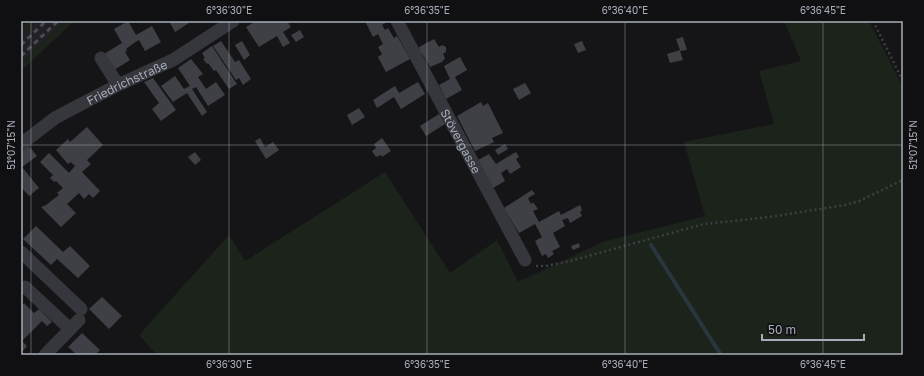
<svg xmlns="http://www.w3.org/2000/svg" width="924" height="376" font-family="'Golos Text',sans-serif">
<rect width="100%" height="100%" fill="#151517"/>
<!-- built -->
<path fill="#212125" d="M37,21H65L21,63V37Z"/>
<!-- green -->
<g fill="#1b231b">
<path d="M28,21H37L21,37V28Z"/>
<path d="M65,21H74L21,71V63Z"/>
<path d="M784,21H869L903,87V355H157L139,335L229,235L245,261L385,172L450,273L497,240L518,282L605,241L705,216L684,142L774,124L759,71L801,61Z"/>
</g>
<g fill="none" stroke-linecap="round" stroke-linejoin="round">
<!-- stream -->
<path stroke="#2a363d" stroke-width="4" d="M651,245L721,355"/>
</g>
<!-- building -->
<g fill="#3f4045">
<path d="M128,21L136,35L152,26L161,42L145,51L139,40L134,43L126,49L127,51L125,52L130,60L114,70L104,54L122,43L114,29Z"/>
<path d="M169,21H188L189,23L175,32Z"/>
<path d="M256,21H287L291,27L283,32L290,43L283,47L277,36L259,47L246,27Z"/>
<path d="M365,21H388L382,25L385,30L388,28L394,38L397,36L410,59L386,72L378,57L382,54L378,47L383,44L378,34L373,37Z"/>
<path d="M300,30L304,37L296,42L291,35Z"/>
<path d="M683,37L687,50L680,51L683,60L670,63L667,54L680,50L676,39Z"/>
<path d="M434,39L439,47L442,45L446,47V52L443,54L445,58L442,62L430,67L423,55L420,52L419,47Z"/>
<path d="M221,41L235,62L239,60L251,79L243,85L239,78L236,80L213,46Z"/>
<path d="M242,41L250,55L244,60L235,45Z"/>
<path d="M582,41L586,50L578,53L574,44Z"/>
<path d="M212,46L237,84L229,89L216,70L214,71L208,63L207,64L203,59L205,58L202,53Z"/>
<path d="M460,57L467,70L455,77L462,90L446,99L439,85L450,79L444,66Z"/>
<path d="M191,59L203,74L198,77L206,89L216,82L225,95L208,106L196,87L192,89L207,112L202,116L187,93L173,102L161,86L175,76L184,89L190,86L178,68Z"/>
<path d="M153,78L176,110L161,121L152,109L159,103L144,82Z"/>
<path d="M418,82L425,94L401,109L394,97L377,108L373,100L395,86L399,93Z"/>
<path d="M525,83L531,93L519,100L513,89Z"/>
<path d="M481,102L483,106L488,103L503,133L492,138L494,142L475,151L457,116Z"/>
<path d="M359,108L365,117L352,125L347,115Z"/>
<path d="M439,114L445,124L426,136L420,126Z"/>
<path d="M87,127L103,145L87,160L91,164L82,172L100,191L93,198L89,194L84,199L79,193L67,204L76,213L61,227L41,207L46,205L59,195L57,193L63,188L56,181L54,182L50,178L53,175L40,162L49,153L69,173L75,166L71,162L68,164L56,150L68,139L70,142Z"/>
<path d="M260,138L265,147L273,142L279,150L266,159L255,141Z"/>
<path d="M382,138L391,151L382,157L381,155L376,157L372,151L376,148L374,144Z"/>
<path d="M505,144L508,149L498,155L495,150Z"/>
<path d="M29,146L37,156L22,167L39,188L29,196L21,187V152Z"/>
<path d="M195,152L201,160L195,165L188,157Z"/>
<path d="M516,152L519,157L516,159L521,167L510,174L507,169L501,173L505,181L493,188L478,160L489,154L496,164Z"/>
<path d="M532,190L535,194L528,198L531,204L533,202L538,209L533,211L539,222L559,211L561,215L580,205L582,210L580,212L582,216L570,223L568,218L562,220L565,226L553,233L560,247L552,251L554,254L548,258L546,254L542,256L535,241L542,237L535,224L519,233L504,208Z"/>
<path d="M36,226L63,252L70,246L90,266L78,278L57,259L51,265L23,239Z"/>
<path d="M579,243L580,247L573,250L571,246Z"/>
<path d="M102,297L122,316L109,329L89,309Z"/>
<path d="M24,303L34,313L39,309L52,322L47,326L42,321L22,341L27,346L23,351L21,349V307Z"/>
<path d="M82,333L100,350L95,355H77L68,347Z"/>
</g>
<g fill="none" stroke-linecap="round" stroke-linejoin="round">
<!-- path -->
<g stroke="#3c3f44" stroke-width="2.5" stroke-dasharray="2 3" stroke-linecap="butt">
<path d="M873,21L903,81"/>
<path d="M536,266H546L570,261L704,224L770,217L845,205L859,201L903,180"/>
</g>
<!-- minor -->
<g stroke="#36373d" stroke-width="13">
<path id="s1" d="M397,21L525,260"/>
<path d="M101,58L118,85"/>
<path id="s2" d="M21,144L55,118L68,111L118,85L173,60L233,21"/>
<path d="M21,252L81,309"/>
<path d="M25,287L70,329"/>
<path d="M45,355L79,320"/>
</g>
<!-- rail -->
<g stroke="#494c52" stroke-width="3" stroke-dasharray="5 4" stroke-linecap="butt">
<path d="M21,45L46,21"/>
<path d="M21,56L58,21"/>
</g>
</g>
<!-- ticks -->
<path fill="none" stroke="#a6adb9" stroke-width="1" stroke-opacity="0.45" d="M31,21V355M229,21V355M427,21V355M625,21V355M823,21V355M21,145H903"/>
<g text-anchor="middle" dominant-baseline="central" stroke-width="3" stroke-linejoin="round" paint-order="stroke">
<!-- street labels -->
<g font-size="12" fill="#a6adb9" stroke="#101012">
<text stroke="none"><textPath href="#s2" startOffset="123">Friedrichstraße</textPath></text>
<text stroke="none"><textPath href="#s1" startOffset="136">Stövergasse</textPath></text>
</g>
</g>
<!-- border -->
<rect width="924" height="376" fill="none" stroke="#101012" stroke-width="44"/>
<!-- scale -->
<path d="M762 334v6h102v-6" fill="none" stroke="#a6adb9" stroke-width="2"/>
<text x="768" y="334" font-size="12" fill="#a6adb9" stroke="#101012" stroke-width="3" paint-order="stroke">50 m</text>
<rect x="22" y="22" width="880" height="332" fill="none" stroke="#a6adb9" stroke-width="1.5"/>
<g font-size="10" text-anchor="middle" fill="#a6adb9">
<text x="229" y="14">6°36'30"E</text>
<text x="427" y="14">6°36'35"E</text>
<text x="625" y="14">6°36'40"E</text>
<text x="823" y="14">6°36'45"E</text>
<text transform="translate(11 145) rotate(-90)" y="4">51°07'15"N</text>
<text transform="translate(913 145) rotate(-90)" y="4">51°07'15"N</text>
<text x="229" y="368">6°36'30"E</text>
<text x="427" y="368">6°36'35"E</text>
<text x="625" y="368">6°36'40"E</text>
<text x="823" y="368">6°36'45"E</text>
</g>
</svg>
